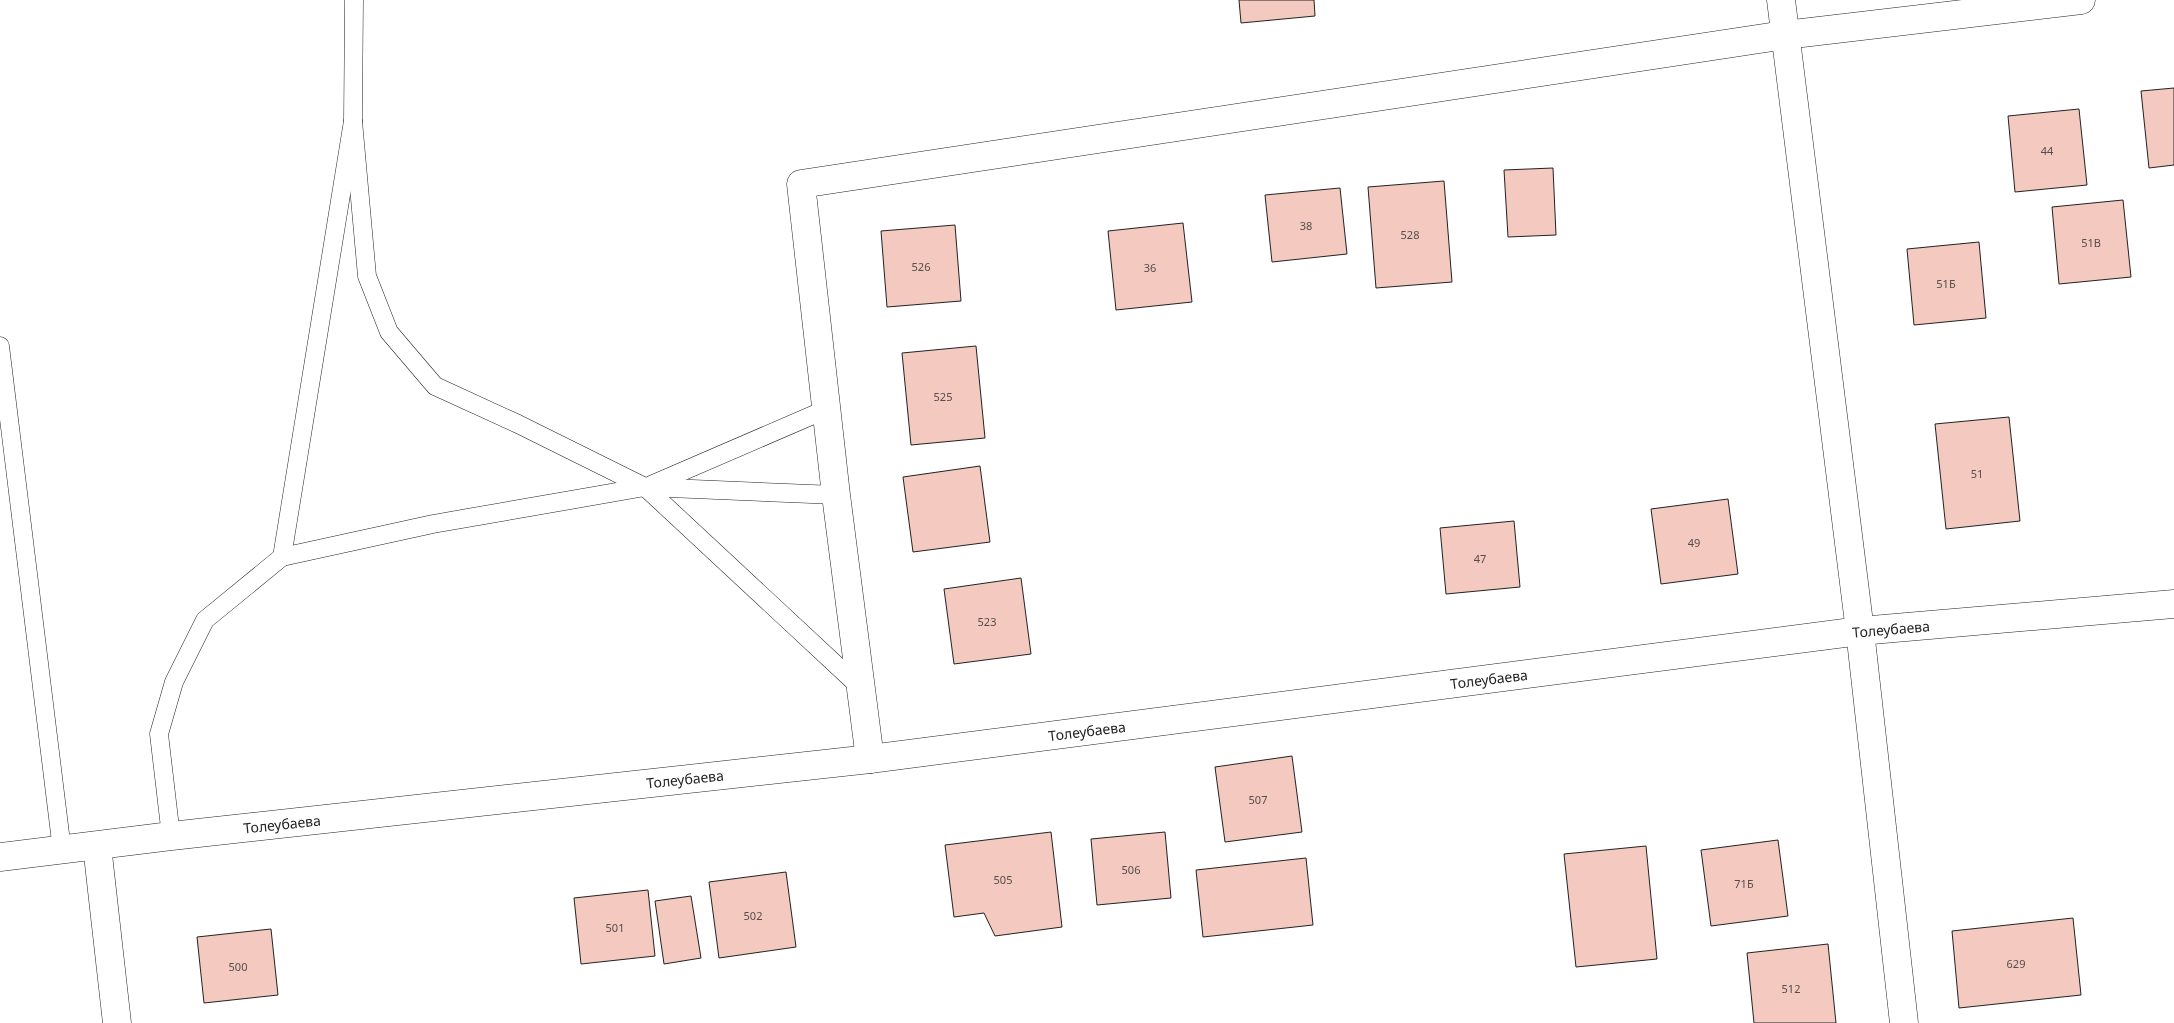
<svg xmlns="http://www.w3.org/2000/svg" width="2174" height="1023" font-family="'Noto Sans',sans-serif">
<rect width="100%" height="100%" fill="#fff"/>
<!-- building -->
<g fill="#f3c9c0" stroke="#222">
<path d="M1239,0H1314L1315,16L1241,23Z"/>
<path d="M2174,88V165L2149,168L2141,91Z"/>
<path d="M2079,109L2087,185L2015,192L2008,116Z"/>
<path d="M1553,168L1556,235L1508,237L1504,170Z"/>
<path d="M1444,181L1452,282L1376,288L1368,187Z"/>
<path d="M1340,188L1347,254L1272,262L1265,195Z"/>
<path d="M2123,200L2131,277L2059,284L2052,207Z"/>
<path d="M1183,223L1192,302L1116,310L1108,231Z"/>
<path d="M955,225L961,301L887,307L881,231Z"/>
<path d="M1979,242L1986,318L1914,325L1907,249Z"/>
<path d="M976,346L985,438L911,445L902,353Z"/>
<path d="M2009,417L2020,521L1946,529L1935,424Z"/>
<path d="M980,466L990,542L913,552L903,477Z"/>
<path d="M1728,499L1738,574L1661,584L1651,509Z"/>
<path d="M1514,521L1520,587L1446,594L1440,528Z"/>
<path d="M1021,578L1031,654L954,664L944,589Z"/>
<path d="M1292,756L1302,832L1225,842L1215,767Z"/>
<path d="M1051,832L1062,927L995,936L984,913L954,917L945,845Z"/>
<path d="M1165,832L1171,898L1097,905L1091,839Z"/>
<path d="M1778,840L1788,916L1711,926L1701,850Z"/>
<path d="M1646,846L1657,959L1576,967L1564,854Z"/>
<path d="M1306,858L1313,925L1203,937L1196,870Z"/>
<path d="M786,872L796,947L719,958L709,882Z"/>
<path d="M648,890L655,956L581,964L574,898Z"/>
<path d="M691,896L701,958L664,964L655,901Z"/>
<path d="M2073,918L2081,995L1959,1008L1952,931Z"/>
<path d="M271,929L278,995L204,1003L197,937Z"/>
<path d="M1828,944L1836,1023H1754L1747,953Z"/>
</g>
<g fill="none" stroke-linecap="round" stroke-linejoin="round">
<!-- service casing -->
<g stroke="#222" stroke-width="19">
<g id="service">
<path d="M353,121L367,276L389,332L435,386L518,424L645,487L861,688"/>
<path d="M0,346L62,850"/>
<path d="M651,485L827,409"/>
<path d="M282,557L353,121L354,0"/>
<path d="M171,836L159,734L174,682L205,620L282,557L433,524L645,487L836,495"/>
</g>
</g>
<!-- minor casing -->
<g stroke="#222" stroke-width="29">
<g id="minor">
<path d="M1781,0L1860,631L1904,1023"/>
<path d="M870,759L836,495L801,184L1785,35L2081,0"/>
<path d="M97,846L117,1023"/>
<path d="M0,857L171,836L870,759L1860,631L2174,604"/>
</g>
</g>
<!-- service -->
<use href="#service" stroke="#fff" stroke-width="18"/>
<!-- minor -->
<use href="#minor" stroke="#fff" stroke-width="28"/>
</g>
<g text-anchor="middle" dominant-baseline="central" stroke-width="4" stroke-linejoin="round" paint-order="stroke">
<!-- number labels -->
<g font-size="11" fill="#564c4a">
<text x="2047" y="150">44</text>
<text x="1306" y="225">38</text>
<text x="1410" y="234">528</text>
<text x="2091" y="242">51В</text>
<text x="921" y="266">526</text>
<text x="1150" y="267">36</text>
<text x="1946" y="283">51Б</text>
<text x="943" y="396">525</text>
<text x="1977" y="473">51</text>
<text x="1694" y="542">49</text>
<text x="1480" y="558">47</text>
<text x="987" y="621">523</text>
<text x="1258" y="799">507</text>
<text x="1131" y="869">506</text>
<text x="1003" y="879">505</text>
<text x="1744" y="883">71Б</text>
<text x="753" y="915">502</text>
<text x="615" y="927">501</text>
<text x="2016" y="963">629</text>
<text x="238" y="966">500</text>
<text x="1791" y="988">512</text>
</g>
<!-- street labels -->
<g font-size="14" fill="#222" stroke="#fff">
<text transform="translate(1891 629) rotate(-5)">Толеубаева</text>
<text transform="translate(1489 679) rotate(-7)">Толеубаева</text>
<text transform="translate(1087 731) rotate(-7)">Толеубаева</text>
<text transform="translate(685 779) rotate(-6)">Толеубаева</text>
<text transform="translate(282 824) rotate(-6)">Толеубаева</text>
</g>
</g>
</svg>
